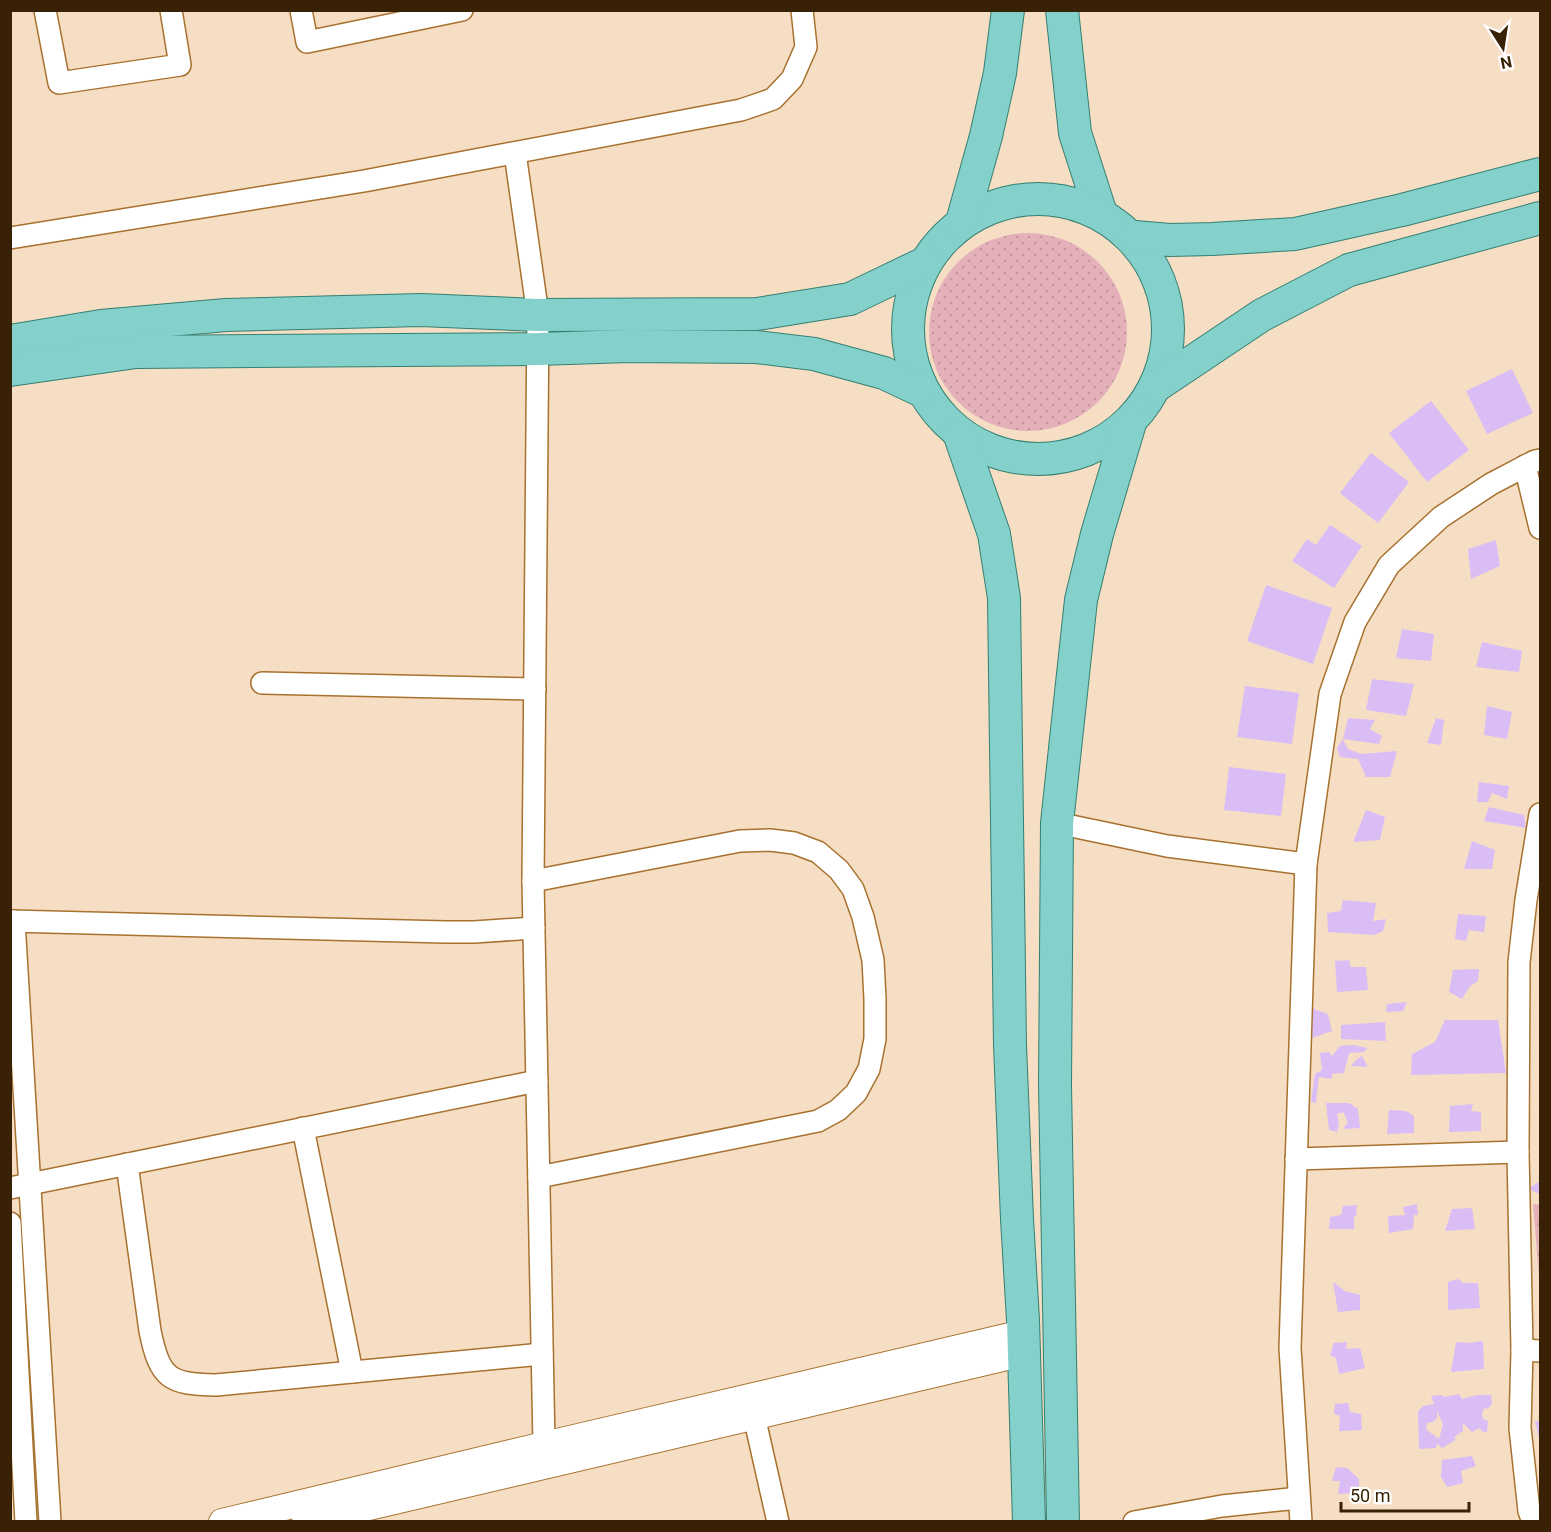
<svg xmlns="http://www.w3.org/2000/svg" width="1551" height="1532" font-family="Roboto,sans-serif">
<defs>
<pattern id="grass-dots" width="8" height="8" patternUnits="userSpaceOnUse" patternTransform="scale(1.5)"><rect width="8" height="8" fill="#e5b1b9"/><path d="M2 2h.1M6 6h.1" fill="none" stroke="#c5989e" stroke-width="1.8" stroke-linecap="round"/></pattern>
<pattern id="forest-firs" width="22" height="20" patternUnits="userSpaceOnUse" patternTransform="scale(1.5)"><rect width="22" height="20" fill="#e5b1b9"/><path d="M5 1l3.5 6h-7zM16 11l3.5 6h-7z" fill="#c5989e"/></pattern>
</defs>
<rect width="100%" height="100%" fill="#f6dec5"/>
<!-- grass -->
<circle fill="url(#grass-dots)" cx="1028" cy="332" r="99"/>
<!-- forest -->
<path fill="url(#forest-firs)" d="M1533,1204L1540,1205V1290Z"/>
<!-- building -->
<g fill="#dbbdf6" fill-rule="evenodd">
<path d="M1512,369L1533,413L1487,434L1466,391Z"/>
<path d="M1431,401L1469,450L1427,482L1389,433Z"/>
<path d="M1371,453L1409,482L1378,523L1340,493Z"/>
<path d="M1330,525L1362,546L1334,588L1292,561L1307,539L1316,545Z"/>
<path d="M1496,540L1500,566L1471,579L1468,549Z"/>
<path d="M1266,585L1332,608L1313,664L1247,641Z"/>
<path d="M1402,629L1434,634L1431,661L1396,658Z"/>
<path d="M1482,642L1522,651L1519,672L1476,667Z"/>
<path d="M1372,679L1414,684L1406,716L1366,710Z"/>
<path d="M1245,686L1299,693L1292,744L1237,737Z"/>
<path d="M1487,706L1512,712L1507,739L1484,735Z"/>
<path d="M1348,718L1375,720L1370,729L1382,736L1379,744L1343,739Z"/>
<path d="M1436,718L1444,720L1441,745L1427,743Z"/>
<path d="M1343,739L1348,749L1361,754L1397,751L1390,777H1366L1358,759L1340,757L1337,748Z"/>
<path d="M1229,767L1286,774L1281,816L1224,810Z"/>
<path d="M1479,782L1509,786L1507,799L1492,793L1488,802H1477Z"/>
<path d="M1489,807L1524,815L1526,828L1484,821Z"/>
<path d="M1366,810L1385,817L1380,840L1353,842Z"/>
<path d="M1472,841L1495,850L1492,869H1464Z"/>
<path d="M1343,900L1376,903L1373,921L1386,919L1383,931L1374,935L1328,932L1327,913L1341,911Z"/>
<path d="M1458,914L1486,916L1484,932L1469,930L1466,941L1455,939Z"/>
<path d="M1349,960L1351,967H1366L1368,990L1337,992L1335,961Z"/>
<path d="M1479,969L1478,981L1470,986L1462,999L1449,992L1453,970Z"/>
<path d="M1407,1002L1403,1011L1386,1012L1387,1004Z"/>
<path d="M1311,1006L1316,1010L1328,1014L1332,1031L1309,1039Z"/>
<path d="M1445,1020H1498L1506,1073L1411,1075L1412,1054L1435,1042Z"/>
<path d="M1385,1022L1386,1041L1341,1039V1025Z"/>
<path d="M1354,1045L1367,1048L1364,1052L1349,1053L1344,1073L1332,1074V1079L1319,1077L1316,1103L1311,1102L1315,1074L1322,1070L1320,1053L1329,1052L1332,1056L1340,1046Z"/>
<path d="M1362,1056L1368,1067L1351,1066L1356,1060Z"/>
<path d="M1326,1103H1349L1358,1109L1360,1128L1343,1129L1348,1122L1343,1112L1337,1114L1339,1123L1337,1132L1329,1130Z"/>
<path d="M1473,1104L1471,1111L1481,1112V1131L1449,1132L1450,1106Z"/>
<path d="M1389,1110L1406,1111L1414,1116V1133L1387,1134Z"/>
<path d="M1540,1181V1194L1528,1189Z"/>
<path d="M1417,1204L1418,1215H1414L1413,1229L1389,1233L1388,1216L1405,1215L1403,1207Z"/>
<path d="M1357,1205L1356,1216H1354V1229H1329L1330,1217L1341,1215L1343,1206Z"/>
<path d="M1472,1208L1475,1229L1445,1231L1452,1209Z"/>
<path d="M1458,1279L1463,1283H1478L1480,1308L1448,1310V1282Z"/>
<path d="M1333,1282L1345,1291L1360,1295V1310L1338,1312Z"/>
<path d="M1483,1341L1484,1369L1451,1372L1456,1342L1469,1343Z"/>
<path d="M1347,1342L1346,1349L1360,1348L1365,1368L1339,1374L1336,1358L1330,1355L1334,1343Z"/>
<path d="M1459,1394L1462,1399L1477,1395H1491L1492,1404L1487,1409L1484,1408L1482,1414L1483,1419L1488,1421L1487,1432H1483L1479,1428L1472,1432L1463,1423V1431L1454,1437L1456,1440L1442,1448L1437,1443L1436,1448L1419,1449L1418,1411L1423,1406L1434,1404L1431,1396L1441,1395L1445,1397ZM1437,1411L1443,1424L1439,1439L1426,1429L1427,1423L1433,1422L1437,1418Z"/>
<path d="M1348,1403L1350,1412L1361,1414L1362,1430L1339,1431L1340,1416L1334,1414L1335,1404Z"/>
<path d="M1540,1420V1441L1535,1422Z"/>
<path d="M1472,1456L1476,1466L1461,1471L1463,1483L1447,1487L1441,1477L1442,1460Z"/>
<path d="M1336,1467L1347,1468L1359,1479V1493L1338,1494L1340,1481H1332Z"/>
</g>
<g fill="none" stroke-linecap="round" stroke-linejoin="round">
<!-- minor casing -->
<g stroke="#a7712e" stroke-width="24">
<g id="minor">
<path d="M45,10L59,83L180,65L171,10"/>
<path d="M301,10L307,42L462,10"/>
<path d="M515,153L538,315L533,881L544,1445"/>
<path d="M10,238L364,181L741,110L773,99L792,79L806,47L802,10"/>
<path d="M1525,466L1540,528"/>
<path d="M262,683L535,689"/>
<path d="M1057,823L1167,846L1306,864"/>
<path d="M533,881L740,841L770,840L794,843L818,852L839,870L853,889L863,917L873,960L875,999V1039L869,1069L856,1093L838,1110L818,1121L539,1177"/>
<path d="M10,921L446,932H474L534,928"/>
<path d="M14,921L50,1522"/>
<path d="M303,1128L352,1372"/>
<path d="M1296,1159L1518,1152"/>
<path d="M127,1164L150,1331C160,1379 169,1384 216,1385L542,1354"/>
<path d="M10,1188L537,1081"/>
<path d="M10,1223L26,1522"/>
<path d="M1522,1350L1540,1351"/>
<path d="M754,1416L778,1522"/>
<path d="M1134,1522L1222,1506L1299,1498"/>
<path d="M1301,1522L1290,1348L1306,864L1330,694L1355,622L1389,565L1441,517L1491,484L1535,461L1540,460"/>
<path d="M1533,1522L1529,1511L1520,1428L1522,1350L1518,1152L1519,962L1526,900L1540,814"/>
</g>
</g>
<!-- tertiary casing -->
<g stroke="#a7712e" stroke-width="28">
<g id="tertiary">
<path d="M222,1522L544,1445L1023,1333"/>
<path d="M305,1522L1024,1353"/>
</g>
</g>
<!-- primary casing -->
<g stroke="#347f6f" stroke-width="34">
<g id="primary">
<path d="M1062,10L1075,133L1101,214"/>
<circle cx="1038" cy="329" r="130"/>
<path d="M962,222L986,136L1000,73L1008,10"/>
<path d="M1135,237L1170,240L1212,239L1295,234L1402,210L1540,174"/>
<path d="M10,341L101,326L226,315L421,310L538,315L757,314L850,299L925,263"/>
<path d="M10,370L136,352L538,349L629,346L756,347L814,354L884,373L922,391"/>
<path d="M1156,386L1262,315L1349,270L1540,218"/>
<path d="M959,433L994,534L1004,598L1010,1045L1017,1219L1023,1320L1029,1522"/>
<path d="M1063,1522L1055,1085L1057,823L1081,600L1097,534L1130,423"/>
</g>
</g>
<!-- minor -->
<use href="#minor" stroke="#fff" stroke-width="21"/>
<!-- tertiary -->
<use href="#tertiary" stroke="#fff" stroke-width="26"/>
<!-- primary -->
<use href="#primary" stroke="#84d0cb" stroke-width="32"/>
</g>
<!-- border -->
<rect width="1551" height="1532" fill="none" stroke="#382105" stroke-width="24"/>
<!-- north arrow -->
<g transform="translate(1503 48) rotate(168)" stroke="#ffffff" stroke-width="4.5" paint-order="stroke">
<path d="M0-4.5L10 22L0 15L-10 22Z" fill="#382105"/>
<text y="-9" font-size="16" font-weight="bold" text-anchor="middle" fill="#382105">N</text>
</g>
<!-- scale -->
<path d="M1341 1502v9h128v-9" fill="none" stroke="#382105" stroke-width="3"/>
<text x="1350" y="1502" font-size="18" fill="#382105" stroke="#ffffff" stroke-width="4.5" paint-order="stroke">50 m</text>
</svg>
